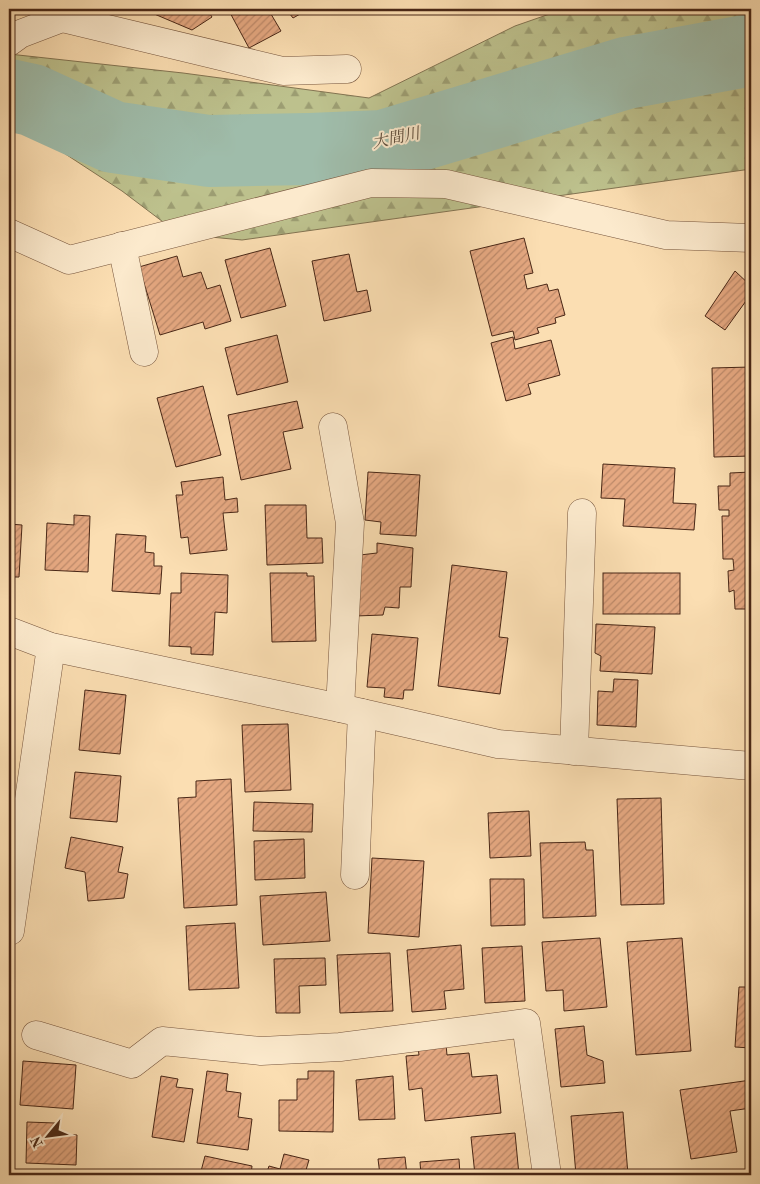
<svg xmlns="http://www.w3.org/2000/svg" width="760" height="1184" font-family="'Old Standard TT','Noto Serif JP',serif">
<defs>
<pattern id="forest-firs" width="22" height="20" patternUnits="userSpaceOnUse" patternTransform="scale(1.25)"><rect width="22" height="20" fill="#bdc18d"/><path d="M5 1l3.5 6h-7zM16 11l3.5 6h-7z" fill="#9c9d72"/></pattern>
<pattern id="building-hatch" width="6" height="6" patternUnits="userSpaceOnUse" patternTransform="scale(1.25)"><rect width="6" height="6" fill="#e5a881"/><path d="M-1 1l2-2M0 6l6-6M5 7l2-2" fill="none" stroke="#bc8969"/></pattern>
</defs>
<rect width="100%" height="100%" fill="#fbdeb2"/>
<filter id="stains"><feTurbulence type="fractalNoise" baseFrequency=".004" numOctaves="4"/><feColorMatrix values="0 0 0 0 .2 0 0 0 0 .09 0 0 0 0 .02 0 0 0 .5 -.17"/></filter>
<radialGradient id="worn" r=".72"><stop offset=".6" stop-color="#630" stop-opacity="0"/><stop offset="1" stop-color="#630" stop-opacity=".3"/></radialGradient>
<!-- forest -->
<path fill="url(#forest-firs)" stroke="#837452" d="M564,9H751V169L242,240L179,234L122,191L47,142L9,125V54L183,73L369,98L515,26Z"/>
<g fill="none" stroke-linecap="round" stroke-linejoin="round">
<!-- river -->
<path stroke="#9fbcaa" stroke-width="72" d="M9,95L32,100L113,137L209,151L309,149L383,146L626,73L751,50"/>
</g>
<!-- building -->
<g fill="url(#building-hatch)" stroke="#492716">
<path d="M151,9H207L212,17L192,30L152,13Z"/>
<path d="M228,9H268L281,31L249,48Z"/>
<path d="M286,9H309L293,18Z"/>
<path d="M524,238L533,273L524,275L527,289L547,284L549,291L558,289L565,315L555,318L556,323L537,328L539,333L515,340L513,331L492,336L470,251Z"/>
<path d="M270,248L286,306L241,318L225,260Z"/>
<path d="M349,254L357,292L367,290L371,311L324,321L312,261Z"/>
<path d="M177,256L183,277L201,272L207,289L220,285L231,321L205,329L203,322L160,335L139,267Z"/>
<path d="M735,271L751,286V294L725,330L705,316Z"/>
<path d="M277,335L288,382L237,395L225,348Z"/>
<path d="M513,337L515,349L551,340L560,375L528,384L531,394L506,401L491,343Z"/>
<path d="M751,367V456L714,457L712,368Z"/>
<path d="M203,386L221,455L176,467L157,398Z"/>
<path d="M297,401L303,428L283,432L291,469L241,480L228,415Z"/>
<path d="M603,464L675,468L673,503L696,504L694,530L623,526L625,499L601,498Z"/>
<path d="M368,472L420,475L416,536L380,534L381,522L365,520Z"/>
<path d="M751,472V609H735L734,590L729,592L728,571L734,570L733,559H723L722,516H729V510H719L718,486H730V473Z"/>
<path d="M223,477L225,500L237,498L238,512L223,513L227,550L190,554L188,537L181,538L176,495H183L181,482Z"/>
<path d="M265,505H306L307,538H322L323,563L267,565Z"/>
<path d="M74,515L90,516L88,572L45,570L47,523L74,525Z"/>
<path d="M9,524L22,525L19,577H9Z"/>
<path d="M116,534L146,536L145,552L154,553V566H162L160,594L112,591Z"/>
<path d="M377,543L413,548L411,587H400L399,608L385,607L383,615L355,616L360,555L377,553Z"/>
<path d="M452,565L507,572L499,637L508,638L500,694L438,686Z"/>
<path d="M181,573L228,575L227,613L215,612L213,655L191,654V647L169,646L171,593H181Z"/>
<path d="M270,573H307V576H314L316,641L272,642Z"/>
<rect x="603" y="573" width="77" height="41"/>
<path d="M596,624L655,627L652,674L600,671L601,656L595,653Z"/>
<path d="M372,634L418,638L413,690H404L403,699L384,697L385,688L367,687Z"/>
<path d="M614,679L638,680L636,727L597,725L598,691L613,692Z"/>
<path d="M85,690L126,695L120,754L79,750Z"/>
<path d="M288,724L291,790L245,792L242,725Z"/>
<path d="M75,772L121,776L117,822L70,818Z"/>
<path d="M231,779L237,905L184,908L178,798L196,797V781Z"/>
<path d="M661,798L664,904L621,905L617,799Z"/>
<path d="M254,802L313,804L312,832L253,831Z"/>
<path d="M529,811L531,856L490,858L488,813Z"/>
<path d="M71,837L123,847L118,872L128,874L124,898L88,901L85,872L65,868Z"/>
<path d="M304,839L305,878L255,880L254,841Z"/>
<path d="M585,842L586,850H593L596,916L543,918L540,843Z"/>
<path d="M372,858L424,861L419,937L368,933Z"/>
<path d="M490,879H524L525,925L491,926Z"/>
<path d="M326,892L330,941L263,945L260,896Z"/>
<path d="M235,923L239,988L189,990L186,926Z"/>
<path d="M600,938L607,1007L564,1011L563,990L546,991L542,942Z"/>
<path d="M682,938L691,1051L636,1055L627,942Z"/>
<path d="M461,945L464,989L444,991L446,1009L412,1012L407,950Z"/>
<path d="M522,946L525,1001L485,1003L482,948Z"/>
<path d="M390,953L393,1011L340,1013L337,955Z"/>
<path d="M325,958L326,985L299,986L300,1013H276L274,959Z"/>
<path d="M739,987H751V1048L735,1047Z"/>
<path d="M584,1026L587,1055L603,1061L605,1083L561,1087L555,1029Z"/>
<path d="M446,1045L447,1055L469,1053L472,1077L497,1075L501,1113L425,1121L422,1088L409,1090L406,1056L419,1055L418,1048Z"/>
<path d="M23,1061L76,1065L73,1109L20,1105Z"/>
<path d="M207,1071L228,1074L226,1091L241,1093L238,1117L252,1119L248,1150L197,1143Z"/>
<path d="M308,1071H334L333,1132L279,1131V1100H297V1079H308Z"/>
<path d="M161,1076L178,1079L176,1087L193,1089L184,1142L152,1137Z"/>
<path d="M393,1076L395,1119L359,1120L356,1080Z"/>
<path d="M751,1080V1108L730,1111L737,1152L691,1159L680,1090Z"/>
<path d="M623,1112L628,1175H576L571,1116Z"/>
<path d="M27,1122L55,1123V1134L77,1135L76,1165L26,1163Z"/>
<path d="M515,1133L519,1175H475L471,1137Z"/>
<path d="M284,1154L309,1160L306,1170L319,1173L318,1175H266L269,1166L280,1169Z"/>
<path d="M205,1156L252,1166L251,1175H200Z"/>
<path d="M405,1157L407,1175H380L378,1159Z"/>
<path d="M459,1159L460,1175H421L420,1162Z"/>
<path d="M53,1171L99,1173V1175H52Z"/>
</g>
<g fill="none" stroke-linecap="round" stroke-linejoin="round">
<!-- minor casing -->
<g stroke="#76553d" stroke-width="29">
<g id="minor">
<path d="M9,42L20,34L62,18L283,71L347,69"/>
<path d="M9,233L69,260L371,183L446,184L666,235L751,238"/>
<path d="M122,246L144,352"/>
<path d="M333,427L350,523L340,708"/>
<path d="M9,631L51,647L340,708L498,744L751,766"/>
<path d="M574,751L582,513"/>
<path d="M355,875L362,713"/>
<path d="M10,931L51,647"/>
<path d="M36,1035L132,1064L162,1041L261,1051L340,1047L526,1023L547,1175"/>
</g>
</g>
<!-- minor -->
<use href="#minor" stroke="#fceacd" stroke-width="28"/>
</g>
<g text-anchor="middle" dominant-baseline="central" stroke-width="4" stroke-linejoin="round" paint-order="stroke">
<!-- water labels -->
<g font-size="16" font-style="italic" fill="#5e4c3b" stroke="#fceacd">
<text transform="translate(396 139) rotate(-12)">大間川</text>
</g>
</g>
<!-- margin -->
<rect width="760" height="1184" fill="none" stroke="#fbdeb2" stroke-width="30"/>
<rect x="10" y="10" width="740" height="1164" fill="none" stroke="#492716" stroke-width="2.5"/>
<rect x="15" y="15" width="730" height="1154" fill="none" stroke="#492716"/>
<!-- north arrow -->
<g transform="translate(48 1136) rotate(241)" stroke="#fceacd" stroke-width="4" paint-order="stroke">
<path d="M0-4L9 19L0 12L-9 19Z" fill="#492716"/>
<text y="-8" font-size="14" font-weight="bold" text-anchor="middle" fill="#492716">N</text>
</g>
<rect width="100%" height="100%" filter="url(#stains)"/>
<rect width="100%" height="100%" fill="url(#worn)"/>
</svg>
